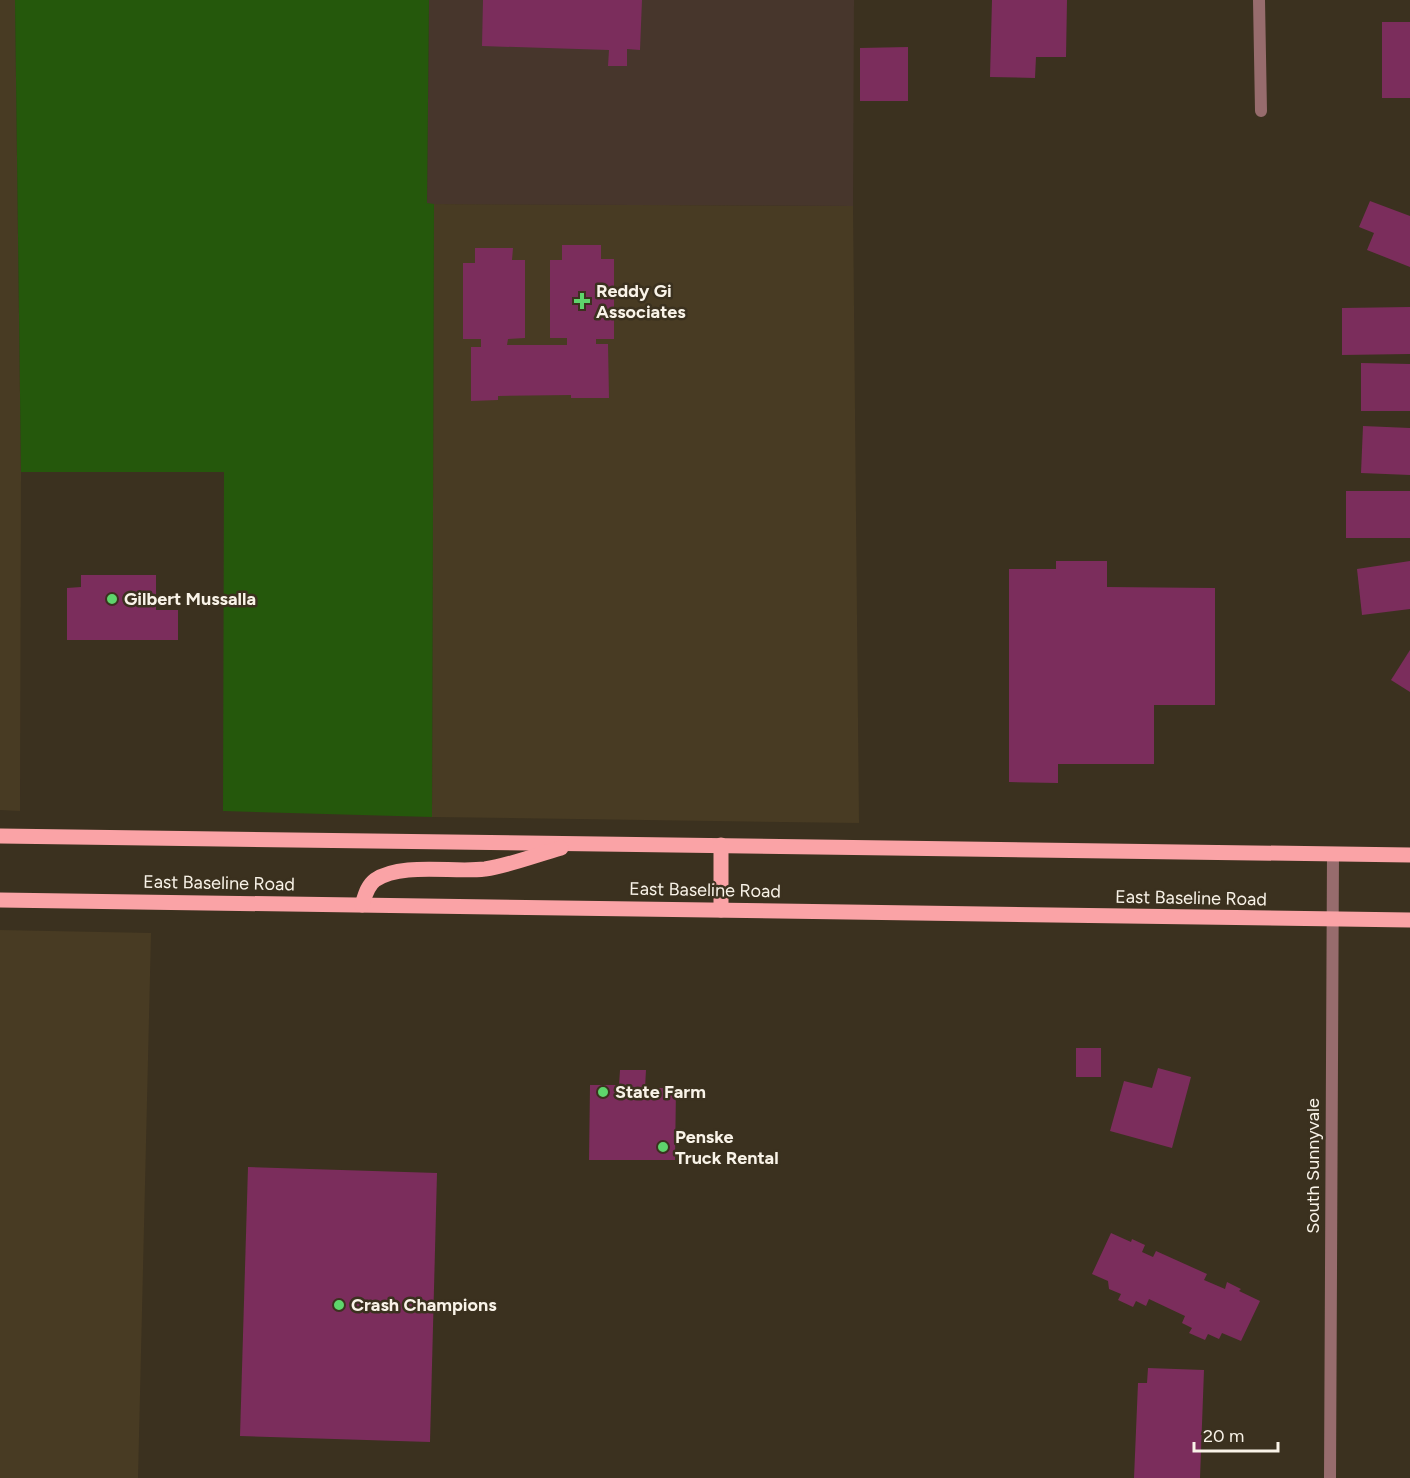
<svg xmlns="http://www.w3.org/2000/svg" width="1410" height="1478" font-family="Figtree,sans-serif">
<rect width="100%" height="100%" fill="#3b311f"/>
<!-- built -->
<g fill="#483b23">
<path d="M0,0H15L21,472L20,811L0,810Z"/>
<path d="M434,204L853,206L859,823L432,817Z"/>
<path d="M0,930L151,933L138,1478H0Z"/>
</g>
<!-- industrial -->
<path fill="#47362c" d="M429,0H854L853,206L427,204Z"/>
<!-- green -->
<path fill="#25580c" d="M15,0H429L427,203L434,204L432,817L223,811L224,472H21Z"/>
<!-- building -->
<g fill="#7b2d5c">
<path d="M483,0H642L640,50L627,49V66H608L609,50L482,46Z"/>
<path d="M992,0H1067L1066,57H1036L1035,78L990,77Z"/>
<rect x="1382" y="22" width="28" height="76"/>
<path d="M908,47V101H860V48Z"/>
<path d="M1370,201L1410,216V267L1367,250L1374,233L1359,227Z"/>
<path d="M562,245H601V259H614V339H596V344H608L609,398H571V395L498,396V400L471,401V347H481V339H463V263H475V248H513L512,260H525V338L508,339L507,345H567V338H550V260H562Z"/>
<path d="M1410,307V354L1342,355V308Z"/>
<path d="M1361,363L1410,364V411H1361Z"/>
<path d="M1363,426L1410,428V475L1361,473Z"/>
<rect x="1346" y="491" width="64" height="47"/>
<path d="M1056,561H1107V587L1215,588V705H1154V764H1058V783L1009,782V569H1056Z"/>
<path d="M1410,561V609L1362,615L1357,569Z"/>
<path d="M81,575H156V610H178V640H67V588L81,587Z"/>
<path d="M1410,650V692L1391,680Z"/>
<rect x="1076" y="1048" width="25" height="29"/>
<path d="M1158,1068L1191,1077L1172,1148L1110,1131L1124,1081L1152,1088Z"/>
<path d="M620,1070H646L645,1088H676L675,1160H589L590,1085H619Z"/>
<path d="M248,1167L437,1173L430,1442L240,1436Z"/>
<path d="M1111,1233L1131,1242L1132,1239L1145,1245L1142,1252L1153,1257L1156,1251L1207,1274L1204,1280L1225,1289L1227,1282L1241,1289L1239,1291L1260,1301L1241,1341L1222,1333L1219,1339L1208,1334L1205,1340L1189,1333L1192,1328L1182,1323L1185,1316L1149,1299L1146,1306L1136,1301L1133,1307L1118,1300L1121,1294L1109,1289L1108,1281L1092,1274Z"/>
<path d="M1148,1368L1204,1370L1200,1478H1134L1138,1383H1147Z"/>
</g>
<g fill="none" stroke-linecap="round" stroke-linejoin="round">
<!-- minor -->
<path stroke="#976c6d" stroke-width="12" d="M1259,0L1261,111"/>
<!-- tertiary -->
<path stroke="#976c6d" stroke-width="12" d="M1330,1478L1333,853"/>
<!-- primary -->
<g stroke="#faa3a6" stroke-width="15">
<path d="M0,836L1410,855"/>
<path d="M721,845V910"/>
<path d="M0,900L1410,920"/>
<path d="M362,905C365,896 367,886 375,880C402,862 453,873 485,869C511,865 536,855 561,848"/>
</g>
</g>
<!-- markers -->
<g fill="#5ed56c" stroke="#3b311f" stroke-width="2">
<path d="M579 292h6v6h6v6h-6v6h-6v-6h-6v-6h6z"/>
<circle cx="112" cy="599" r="6"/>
<circle cx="603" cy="1092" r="6"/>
<circle cx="663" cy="1147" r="6"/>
<circle cx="339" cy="1305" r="6"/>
</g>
<g text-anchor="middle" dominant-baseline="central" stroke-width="5" stroke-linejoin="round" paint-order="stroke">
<!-- poi labels -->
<g font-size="18" font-weight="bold" fill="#f9f3e8" stroke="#3b311f" text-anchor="start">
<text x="596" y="291">Reddy Gi<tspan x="596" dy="21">Associates</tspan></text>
<text x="124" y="599">Gilbert Mussalla</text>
<text x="615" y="1092">State Farm</text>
<text x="675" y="1137">Penske<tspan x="675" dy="21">Truck Rental</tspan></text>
<text x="351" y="1305">Crash Champions</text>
</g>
<!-- street labels -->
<g font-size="18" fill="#f9f3e8" stroke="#3b311f">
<text transform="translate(219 883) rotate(1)">East Baseline Road</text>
<text transform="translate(705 890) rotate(1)">East Baseline Road</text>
<text transform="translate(1191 898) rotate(1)">East Baseline Road</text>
<text transform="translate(1313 1166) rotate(-90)">South Sunnyvale</text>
</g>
</g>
<!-- scale -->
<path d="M1194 1442v9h84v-9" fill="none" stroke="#f9f3e8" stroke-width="3"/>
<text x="1203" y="1442" font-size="18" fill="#f9f3e8" stroke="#3b311f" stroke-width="4.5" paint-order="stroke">20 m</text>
</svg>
